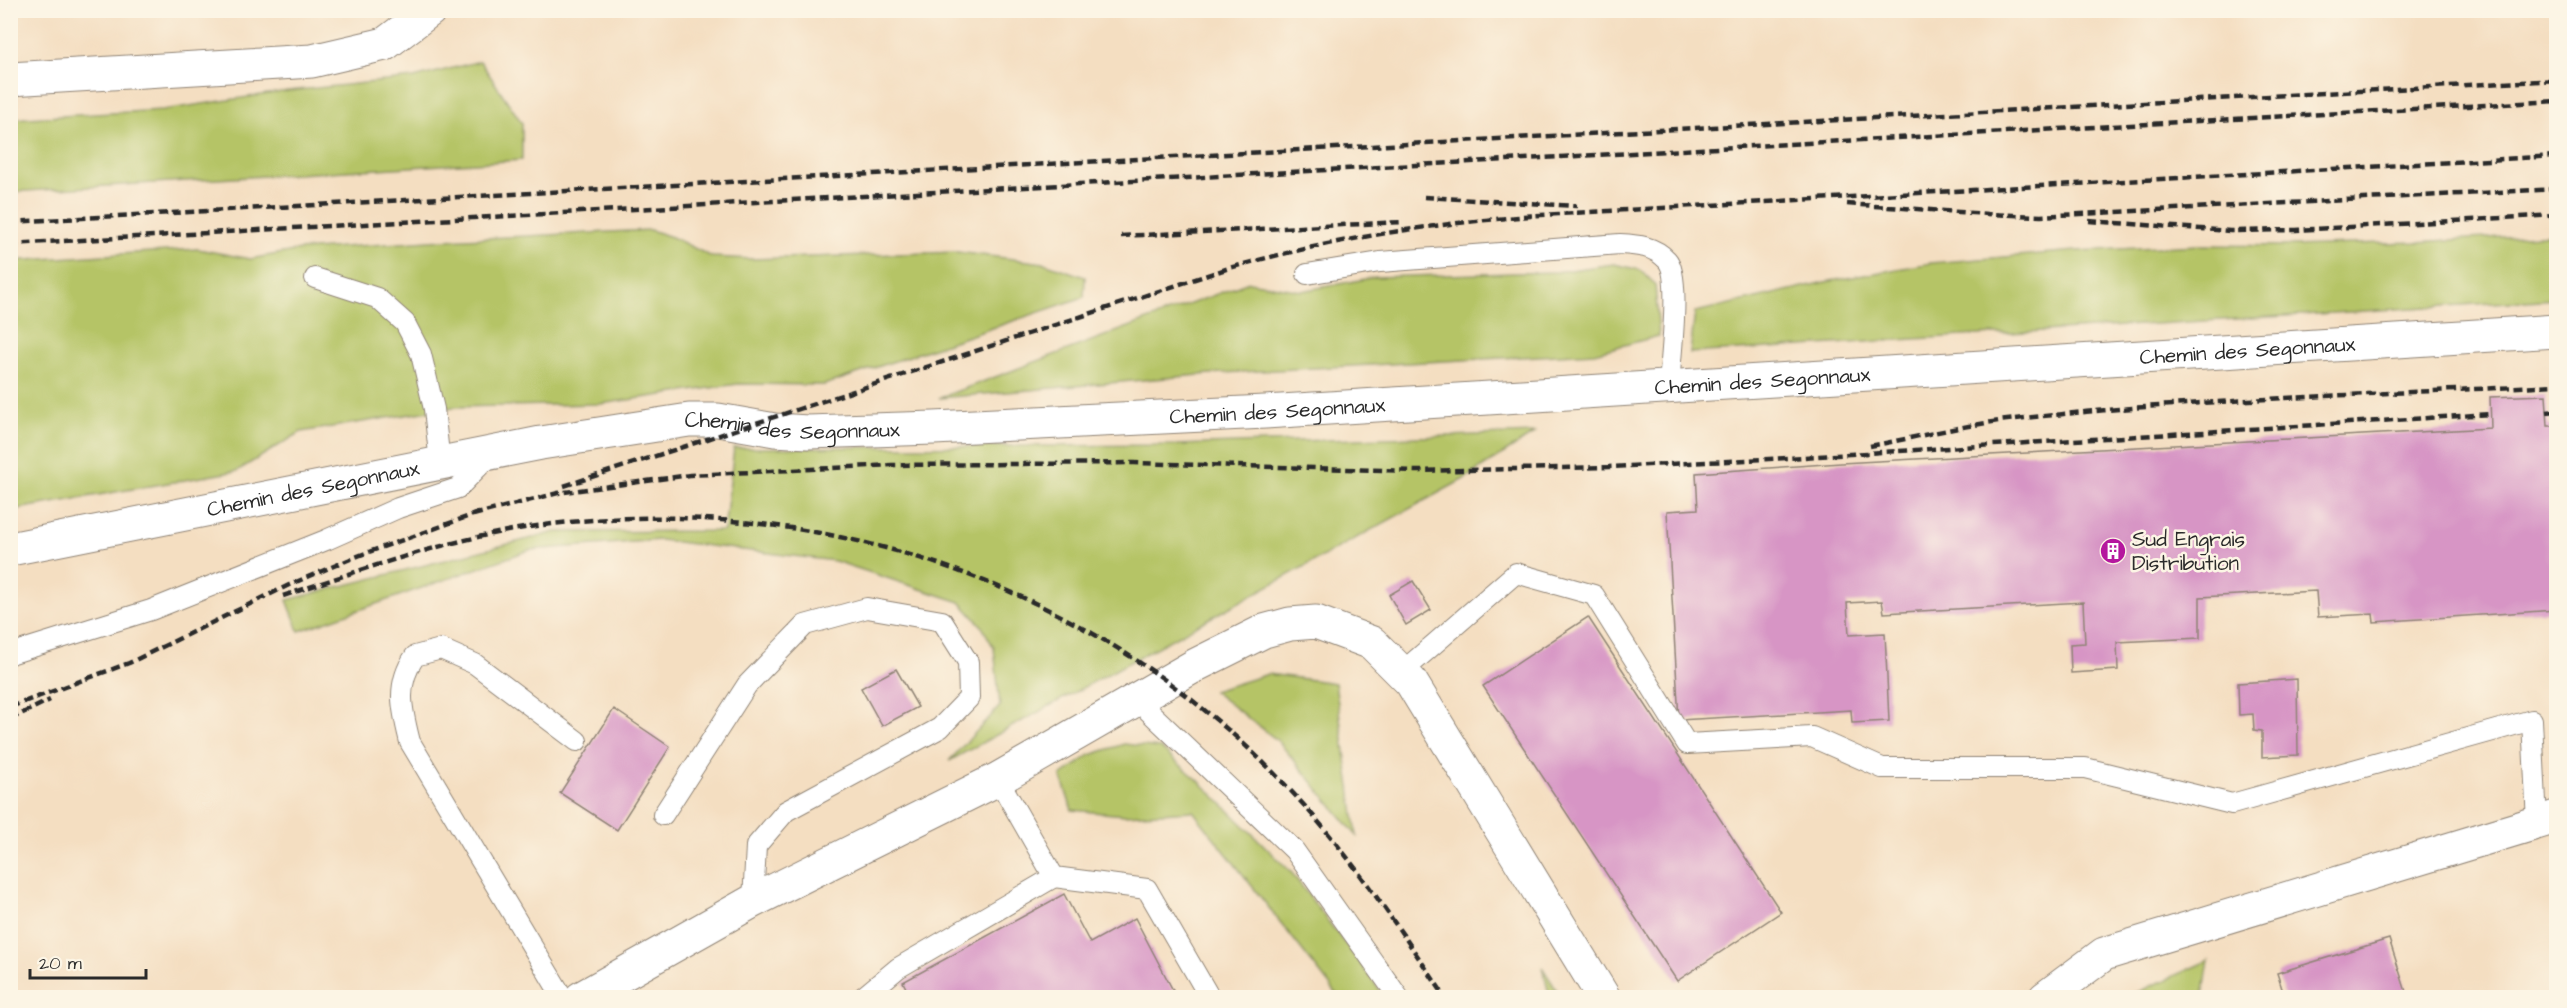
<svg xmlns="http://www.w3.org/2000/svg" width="2567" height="1008" font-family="'Architects Daughter',sans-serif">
<rect width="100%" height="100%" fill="#fcf5e5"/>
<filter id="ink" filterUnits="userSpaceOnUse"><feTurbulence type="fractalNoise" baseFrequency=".0167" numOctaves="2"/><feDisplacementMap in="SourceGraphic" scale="12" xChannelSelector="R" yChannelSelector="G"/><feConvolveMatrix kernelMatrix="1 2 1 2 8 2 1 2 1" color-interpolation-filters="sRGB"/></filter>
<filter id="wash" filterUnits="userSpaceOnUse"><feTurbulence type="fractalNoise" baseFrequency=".008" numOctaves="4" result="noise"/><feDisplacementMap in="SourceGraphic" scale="24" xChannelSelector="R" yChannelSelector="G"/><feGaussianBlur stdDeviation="1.35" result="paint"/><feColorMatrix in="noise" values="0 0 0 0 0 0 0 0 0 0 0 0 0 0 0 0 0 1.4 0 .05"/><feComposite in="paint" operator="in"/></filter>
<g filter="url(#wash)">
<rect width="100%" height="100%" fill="#f4dec1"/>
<!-- grass -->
<g fill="#b5c466" stroke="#707848" stroke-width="1.5">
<path d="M480,61L522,123V160L11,192V119L163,110L288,91L414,78Z"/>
<path d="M650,230L672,237L712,257L752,259L957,252L1044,263L1085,277L1084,297L824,385L738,384L600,404L454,407L301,432L237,471L11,510V261L198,249L250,259L300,250L444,240Z"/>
<path d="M2556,234V299L1690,353L1695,312L1825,282L1931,263L2077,251L2199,245L2292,246L2416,242Z"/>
<path d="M1614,264L1640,270L1655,284L1659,336L1594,353L1222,373L939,398L1249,282L1302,291L1376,277L1556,272Z"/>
<path d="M1535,433L1464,479L949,761L1000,706L994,648L981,625L960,602L835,561L660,540L530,550L299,631L287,600L556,532L724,531L734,448L1177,445Z"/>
<path d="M1268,674L1335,683L1357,836L1278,741L1213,691Z"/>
<path d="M1124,744L1160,748L1197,779L1291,872L1385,997H1339L1193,811L1124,815L1072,810L1061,776L1090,755Z"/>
<path d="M2209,960L2203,997H2127Z"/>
<path d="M1542,967L1561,997H1550Z"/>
</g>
<g id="blocks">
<!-- building -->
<g fill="#d795c5">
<path d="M2546,395L2548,426H2556V610L2374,622L2373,614L2318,617L2316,591L2200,597V638L2117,642L2118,670L2071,673L2070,644L2085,643L2083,602L1884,613L1882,601L1847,603L1849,635L1885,633L1889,721L1852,723L1851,710L1679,720L1667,511L1698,509L1696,473L1841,463L2491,428L2490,397Z"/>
<path d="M1413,581L1431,610L1406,625L1389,595Z"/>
<path d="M1588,617L1781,912L1677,981L1483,686Z"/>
<path d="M896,669L918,707L882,726L861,688Z"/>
<path d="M2297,679L2298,755L2262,757V731L2254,730L2253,714L2239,715L2238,683Z"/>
<path d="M614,709L670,747L617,830L560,793Z"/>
<path d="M1064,894L1090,943L1135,918L1177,998H911L903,982Z"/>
<path d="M2389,939L2408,998H2285L2277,973Z"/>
</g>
</g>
</g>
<g filter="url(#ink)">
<use href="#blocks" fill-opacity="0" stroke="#908476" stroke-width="1.5"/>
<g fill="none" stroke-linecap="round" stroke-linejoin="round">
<!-- service casing -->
<g stroke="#908476" stroke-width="22">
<g id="service">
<path d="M1307,274L1380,262L1620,244C1638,245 1654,246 1667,260C1682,276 1670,362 1669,387"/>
<path d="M315,278L377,298L405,323L421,354L434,409L440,463"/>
<path d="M10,654L151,610L326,540L398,508L458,488L489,456"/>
<path d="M1402,672L1516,573L1594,595L1687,744L1812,737L1882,768H2085L2232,804L2532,720L2537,823"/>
<path d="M1136,699L1294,850L1399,998"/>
<path d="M998,779L1054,877L1147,889L1210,998"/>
<path d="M663,815L747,685L805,625L867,608L942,621L968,662L969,698L940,728L786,811L756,846L753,901"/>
<path d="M563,998L410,742C402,710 395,685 415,656L441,649L475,664L577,741"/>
<path d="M862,998L898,968L1054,877"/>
</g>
</g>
<!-- minor casing -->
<g stroke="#908476" stroke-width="35">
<g id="minor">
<path d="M10,79L312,61L385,44L430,10"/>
<path id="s1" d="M10,549L541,443L689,420H718L775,430L808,432L934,428L1265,412L2556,331"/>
<path d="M581,998L753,901L998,779L1196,665L1264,631L1290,624L1316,622L1372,643L1411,682L1604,998"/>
<path d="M2045,998L2104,954L2556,817"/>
</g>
</g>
<!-- service -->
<use href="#service" stroke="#fff" stroke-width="20"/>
<!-- minor -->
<use href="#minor" stroke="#fff" stroke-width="33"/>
<!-- rail -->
<g stroke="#2b2b2b" stroke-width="4.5" stroke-dasharray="9 4.5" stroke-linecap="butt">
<path d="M1424,197L1577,206"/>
<path d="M1847,204L1987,214L2041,216L2556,189"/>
<path d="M1523,216L2556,156"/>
<path d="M2089,221L2230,231L2296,230L2556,215"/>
<path d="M10,222L2556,80"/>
<path d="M1121,236L1403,222"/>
<path d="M10,244L2556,101"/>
<path d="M2547,412L2556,411"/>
<path d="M1870,446C1913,438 1956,427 1999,421C2184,399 2371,395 2556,385"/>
<path d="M564,486L1226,269C1327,240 1427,224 1531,216"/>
<path d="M473,515L558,493L690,475L892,465L1134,463L1417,471L1609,467L1787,458L2491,414"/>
<path d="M283,596C370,567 460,535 552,524C825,491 1104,589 1291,791C1350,854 1397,926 1446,998"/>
<path d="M10,707L129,663L289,585L355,557L481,512"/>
<path d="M10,719L50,700"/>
</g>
</g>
</g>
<!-- icons -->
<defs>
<g id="building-disc" transform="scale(1.35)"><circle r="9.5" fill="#b5179e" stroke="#fcf5e5"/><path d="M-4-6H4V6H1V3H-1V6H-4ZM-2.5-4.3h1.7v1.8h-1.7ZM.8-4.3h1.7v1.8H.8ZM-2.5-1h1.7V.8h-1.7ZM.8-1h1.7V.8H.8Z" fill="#fff"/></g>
</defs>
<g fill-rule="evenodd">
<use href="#building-disc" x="2113" y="551"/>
</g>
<g text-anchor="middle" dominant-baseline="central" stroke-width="5" stroke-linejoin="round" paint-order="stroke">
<!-- street labels -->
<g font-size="21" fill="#2b2b2b" stroke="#fcf5e5">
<text stroke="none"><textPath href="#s1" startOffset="2253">Chemin des Segonnaux</textPath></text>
<text stroke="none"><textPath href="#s1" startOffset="1767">Chemin des Segonnaux</textPath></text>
<text stroke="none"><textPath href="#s1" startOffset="1281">Chemin des Segonnaux</textPath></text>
<text stroke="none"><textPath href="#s1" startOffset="795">Chemin des Segonnaux</textPath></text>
<text stroke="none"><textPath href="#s1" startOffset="309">Chemin des Segonnaux</textPath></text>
</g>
<!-- poi labels -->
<g font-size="21" fill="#2b2b2b" stroke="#fcf5e5" text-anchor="start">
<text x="2132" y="539">Sud Engrais<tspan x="2132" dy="24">Distribution</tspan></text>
</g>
</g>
<!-- margin -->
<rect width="2567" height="1008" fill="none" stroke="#fcf5e5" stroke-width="36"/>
<!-- scale -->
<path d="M30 969v9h116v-9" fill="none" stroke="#2b2b2b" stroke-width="3"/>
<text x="39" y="969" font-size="18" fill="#2b2b2b" stroke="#fcf5e5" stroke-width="4.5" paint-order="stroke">20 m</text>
</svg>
